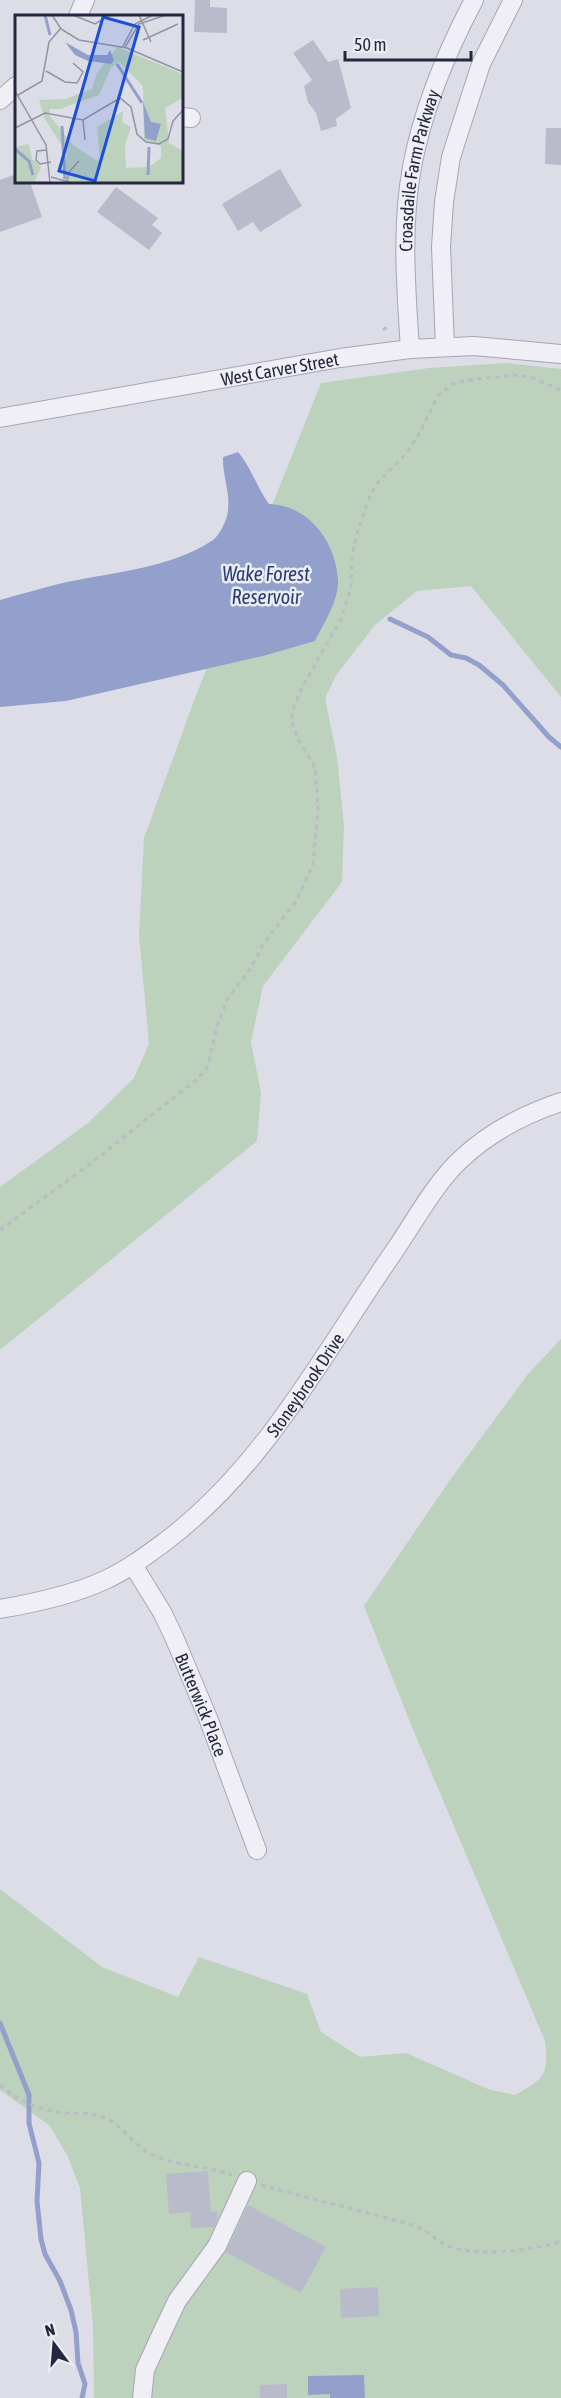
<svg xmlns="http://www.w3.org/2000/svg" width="561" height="2398" font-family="'Asap Condensed',sans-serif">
<rect width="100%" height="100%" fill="#dcdde7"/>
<!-- green -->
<g fill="#bcd2bc">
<path d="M506,363L561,369V697L471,586L417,591L375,625L337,674L325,698L337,757L344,825L342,882L263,986L251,1042L261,1093L257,1141L0,1350V1187L88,1123L134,1078L149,1044L139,935L144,838L195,698L321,383L429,368Z"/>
<path d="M561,1339V2398H94L93,2326L80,2188L67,2155L49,2125L0,2090V1889L102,1967L178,1997L199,1957L307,1994L321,2032L360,2057L406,2053L488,2089L515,2095C544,2079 549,2075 545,2041L412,1727L364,1606L450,1480L528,1374Z"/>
</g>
<!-- water -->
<g fill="#93a0cb">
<path d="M238,452C251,467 257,488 269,504C309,505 336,542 338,580C339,600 324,623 315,641L263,656L66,701L0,707V600C22,594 45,587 67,582C115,572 171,568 213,540C219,536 225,523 227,516C232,495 222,476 223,457Z"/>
<path d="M364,2375L365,2398H330V2394L308,2395V2376Z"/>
</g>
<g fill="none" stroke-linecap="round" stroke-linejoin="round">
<!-- stream -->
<g stroke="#93a0cb" stroke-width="5">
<path d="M390,619L428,637L451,655L466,658L479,665L503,685L549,737L561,747"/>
<path d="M0,2023L29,2095V2123L39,2163L37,2201L41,2239L45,2254L60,2281L71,2310L76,2332L78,2363L85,2384L82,2398"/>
</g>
</g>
<!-- building -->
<g fill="#b9bbca">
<path d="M195,0H210V7L227,8V33L194,32Z"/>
<path d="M313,40L328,62L338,59L351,108L336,119L337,126L321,131L316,113L308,102L304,86L312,80L293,53Z"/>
<path d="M546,128H561V165L545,164Z"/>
<path d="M280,169L302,206L260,232L253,222L238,231L222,204Z"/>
<path d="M16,174V182H30L42,217L0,232V180Z"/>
<path d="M116,187L158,218L152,225L162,233L149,250L97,212Z"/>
<path d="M208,2171L211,2212L217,2211L218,2218L214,2227L191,2228L190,2212L169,2214L166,2174Z"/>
<path d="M248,2205L326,2247L301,2293L226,2252Z"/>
<path d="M378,2287L379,2316L341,2318L340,2289Z"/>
<path d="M287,2384V2398H260V2385Z"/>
</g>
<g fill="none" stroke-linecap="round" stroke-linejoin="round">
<!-- minor casing -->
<g stroke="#a5a6b4" stroke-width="20">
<g id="minor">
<path d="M78,16L85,0"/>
<path d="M0,100L16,86"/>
<path d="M182,117L191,118"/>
<path d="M445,347L441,247L444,202L451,157L481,64L513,0"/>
<path id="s1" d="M410,349C406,289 401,226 412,167C423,108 446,53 474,0"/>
<path id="s2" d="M0,418L340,358L410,349L474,346L561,354"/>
<path id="s3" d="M133,1565L162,1612L174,1637L208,1718L257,1850"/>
<path id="s4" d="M0,1609C35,1603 73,1595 105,1580C127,1570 147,1555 166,1541C266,1465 323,1354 393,1253C413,1224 434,1185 459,1161C487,1134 525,1114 561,1102"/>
<path d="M142,2398L145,2370L160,2337L177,2301L217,2246L247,2181"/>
</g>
</g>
<!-- path -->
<g stroke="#babbc5" stroke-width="3" stroke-dasharray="4.5 4.5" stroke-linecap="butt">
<path d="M383,330L390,325"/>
<path d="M0,1230L90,1164L196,1080L207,1068L218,1023L228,998L251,968L262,946L297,900L313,864L318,809L315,767L298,739L293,725L292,713L300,691L341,619L351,586L352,555L357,533L370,496L378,482L406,454L419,434L438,396L452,384L468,380L516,375L530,377L561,390"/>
<path d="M0,2085C20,2102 42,2111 67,2113C78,2114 89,2112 100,2116C121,2122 132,2145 151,2154C176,2167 206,2165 232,2175"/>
<path d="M261,2185C311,2199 362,2211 412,2225C426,2228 435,2241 448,2246C475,2257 534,2251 561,2241"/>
</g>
<!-- minor -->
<use href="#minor" stroke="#efeff5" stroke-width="18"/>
</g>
<g text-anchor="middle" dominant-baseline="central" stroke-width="5" stroke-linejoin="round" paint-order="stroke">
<!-- street labels -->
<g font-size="18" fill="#24273e" stroke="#ebedf5">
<text stroke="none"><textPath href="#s1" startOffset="180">Croasdaile Farm Parkway</textPath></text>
<text stroke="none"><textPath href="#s2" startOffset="284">West Carver Street</textPath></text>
<text stroke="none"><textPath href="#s4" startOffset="392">Stoneybrook Drive</textPath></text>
<text stroke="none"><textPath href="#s3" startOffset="156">Butterwick Place</textPath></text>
</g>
<!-- water labels -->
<g font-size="20" font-style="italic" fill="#2c3a75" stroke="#ebedf5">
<text x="266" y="573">Wake Forest<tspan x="266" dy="23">Reservoir</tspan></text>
</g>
</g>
<!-- overview -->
<g transform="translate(15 15)">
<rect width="168" height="168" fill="#dcdde7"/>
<path d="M102,32L168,59V83L150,93L154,128L168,136V168H47L52,139L30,104L24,85L50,84L77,74L82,58ZM104,47L128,71L129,125L146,131V143L134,152L111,153L110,130L116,112L107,107L108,96L82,112L85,143L82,146L58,130L34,100L35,94H45L84,80L96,53ZM14,129L17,144L26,152L19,168H0V132Z" fill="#bcd2bc" fill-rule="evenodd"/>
<path d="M50,27L73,40H92L95,35L99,45L96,49L73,46L60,40ZM128,87L136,107L146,109L141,126L130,123Z" fill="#93a0cb"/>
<path fill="none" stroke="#93a0cb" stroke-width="3" d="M30,0L35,20M102,49L127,88M47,111L50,164M0,134L14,146L18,160M133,160L134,132"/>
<path fill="none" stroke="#9294a3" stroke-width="1.5" d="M37,0L46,14L64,25L112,33L168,57M58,0L80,9L95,0M124,0L136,27M128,25L163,9M108,31L120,9L138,0M110,32L124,9L151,0M31,56L50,67L62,68L68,57L58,48M0,76L31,130L35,168M3,80L27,66L34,27L46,13M68,105L70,125M0,113L30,98L68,105L105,83L116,92L122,119L131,127L144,129L153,124L158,106L168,95M32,135L22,136L21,145L25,149L36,147M36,162L57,168M52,166L54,157L64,146"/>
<path fill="#1d4ed8" fill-opacity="0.15" stroke="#1d4ed8" stroke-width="3" d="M88,2L124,12L80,166L44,156Z"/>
<rect width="168" height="168" fill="none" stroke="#24273e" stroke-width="3"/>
</g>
<!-- north arrow -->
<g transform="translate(54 2344) rotate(344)" stroke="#ebedf5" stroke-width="4.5" paint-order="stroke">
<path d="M0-4.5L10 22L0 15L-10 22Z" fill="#24273e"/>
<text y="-9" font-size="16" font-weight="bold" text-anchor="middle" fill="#24273e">N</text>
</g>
<!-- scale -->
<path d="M345 51v9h126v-9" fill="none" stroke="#24273e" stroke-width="3"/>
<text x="354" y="51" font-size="18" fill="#24273e" stroke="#ebedf5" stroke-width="4.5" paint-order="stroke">50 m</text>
</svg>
